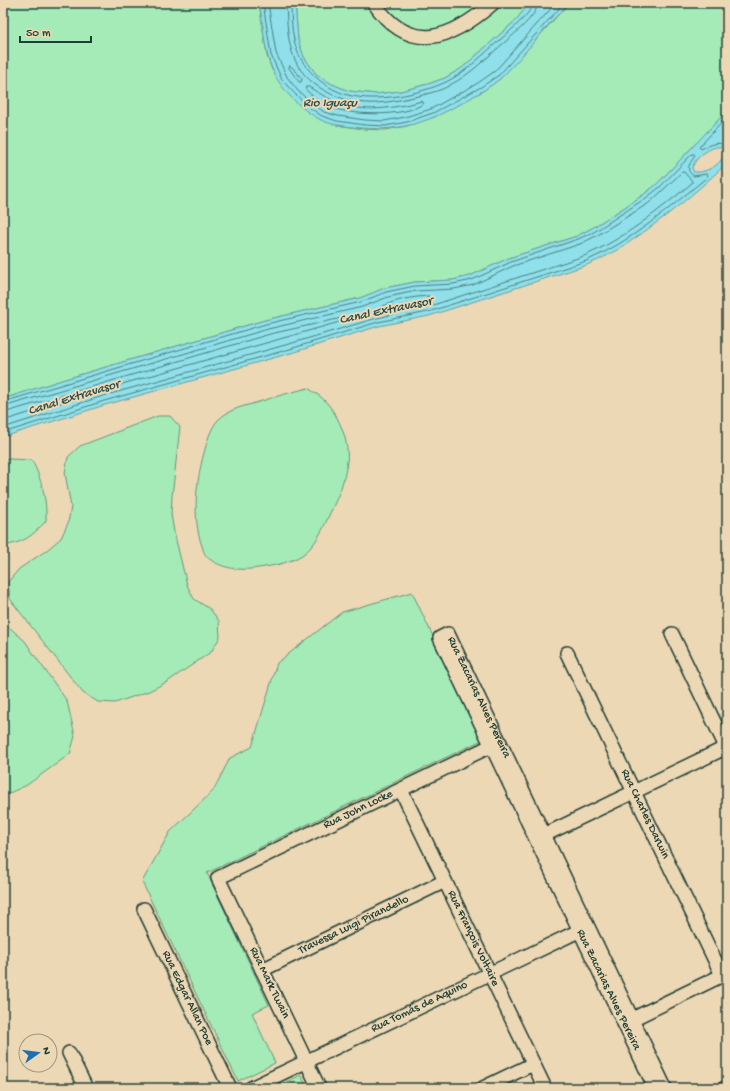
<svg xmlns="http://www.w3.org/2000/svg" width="730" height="1091" font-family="'Gochi Hand',sans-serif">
<rect width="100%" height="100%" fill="#edd8b6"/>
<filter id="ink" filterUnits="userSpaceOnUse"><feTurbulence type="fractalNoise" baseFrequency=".025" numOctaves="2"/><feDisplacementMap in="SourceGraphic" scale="8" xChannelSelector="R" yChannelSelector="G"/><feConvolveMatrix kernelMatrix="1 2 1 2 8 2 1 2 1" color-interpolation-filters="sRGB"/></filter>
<g filter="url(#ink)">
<!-- green -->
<g fill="#a5ebb7" stroke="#629476">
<path d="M3,3H259L267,56L272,70L336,125L364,129L385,130L407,126L434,117L483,91L501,78L569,3H727V111L657,184L643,195L622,209L592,228L577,236L509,258L470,276L453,280L415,282L385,288L360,298L265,320L62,380L3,399Z"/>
<path d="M295,3H530L514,22L462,68L445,78L428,84L401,91L376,94L349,91L332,84L316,74L304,57L298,40Z"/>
<path d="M308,388C312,391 317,394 321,397C337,411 350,440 347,462C345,480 338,497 330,513C324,527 315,547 302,555C289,563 273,566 258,568C241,571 221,569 207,557C204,554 203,549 202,546C192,518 196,482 204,453C207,442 210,429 218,420C230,408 246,406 262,401C277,396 292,392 308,388Z"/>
<path d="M158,416H170L180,427L172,496L171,514L174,532L187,585L194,599L210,609L219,621L220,637L211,652L167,682L149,691L115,703L98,702L83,693L20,612L10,599L8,582L19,569L47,550L61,538L68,523L71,507L65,473L68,457L80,446Z"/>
<path d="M9,459L32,460C42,481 47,499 46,521C31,537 25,542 3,546V461Z"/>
<path d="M412,592L482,740L207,873L269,1005L252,1013L275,1063L238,1081L142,882L170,832L213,791L230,758L252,747L277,663L342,612Z"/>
<path d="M3,626L10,628L25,641L35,656L67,701L75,736L70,754L27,785L3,796Z"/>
<path d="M301,1075L307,1088H273Z"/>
</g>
<!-- water -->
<g fill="#8fe0ea" stroke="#629fa1" fill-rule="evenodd">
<path d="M259,3H295L298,40L304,57L316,74L332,84L349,91L376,94L401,91L428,84L445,78L462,68L514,22L530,3H569C545,26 526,54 502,77C491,87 477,94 464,102C454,107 444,113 434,117C403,130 378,131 345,126C336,125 326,123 319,119C304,111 288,96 279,82C263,58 265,30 259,3Z"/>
<path d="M727,111V163C708,181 689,198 668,214C640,235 620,251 587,265L429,316L379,326L291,353L105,405L3,437V399L62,380L265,320L360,298L385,288L415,282L453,280L470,276L509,258L577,236L592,228L622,209L643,195L657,184ZM716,147H722L725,151C723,164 707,173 694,172L692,168C696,157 706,150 716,147Z"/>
</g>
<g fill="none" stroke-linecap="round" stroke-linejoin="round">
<!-- shore -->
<g stroke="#4c7e7d" stroke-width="1">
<path d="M263,3L271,55L282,80L295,94L310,108L322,116L337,121L365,125L385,126L407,122L433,113L481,87L499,75L564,3"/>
<path d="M268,3L276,53L287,77L298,91L313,104L324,112L338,116L365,120L384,121L405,117L431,109L478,83L495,71L556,3"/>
<path d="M286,3C287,22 287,42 295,60C308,89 346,105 377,103C391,102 405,99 419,96C429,93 441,91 450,85C471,74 487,57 505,42C514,34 537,16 538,3"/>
<path d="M291,3C291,20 292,44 301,59C311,76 329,90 348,95C377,103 420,94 446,82C467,72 484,53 501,39C509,32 532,13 533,3"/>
<path d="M290,66L292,67L302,79L301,82H299L289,68Z"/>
<path d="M306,87H309C320,94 332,101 345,105C368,113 399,107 422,101L424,103C407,118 345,116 325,105C318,102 312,95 306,90Z"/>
<path d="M727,117L699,147L701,149C709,145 719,140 727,146"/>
<path d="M428,296L430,299L425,301L382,310L380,309L381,307C395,300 412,297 428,296Z"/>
<path d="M3,402L266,324L361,302L386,292L415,286L453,284L472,280L511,262L578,239L594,232L646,198L660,187L692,154H694L695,156C690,163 684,170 694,176L706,174L708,175L706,178C668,209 632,241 586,261L428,312L378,322L290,349L104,401L3,433"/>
<path d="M3,407L268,329L362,307L388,297L416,291L454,289L473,285L513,266L580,244L596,236L649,203L663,190L682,172H684L692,181V183C658,211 624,239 584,256L427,307L377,318L289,344L103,396L3,428"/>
<path d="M3,413L270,334L342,318L344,319L343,321L101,390L3,421"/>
</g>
<!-- minor casing -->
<g stroke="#1f3d34" stroke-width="16">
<g id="minor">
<path d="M374,3C410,56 452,39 493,3"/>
<path d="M672,634L727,749"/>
<path id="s1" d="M567,653L722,975"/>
<path id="s2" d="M401,790L545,1088"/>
<path d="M536,839L727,747"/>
<path id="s3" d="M144,909L230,1088"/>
<path id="s4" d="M262,970L445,881"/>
<path d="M624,1023L727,973"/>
<path d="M69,1053L86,1088"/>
<path id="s5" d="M251,1088L587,927"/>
<path id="s6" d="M319,1088L218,878L499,742"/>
<path d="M483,1088L533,1064"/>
<path id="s7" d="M655,1088L440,638L448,634L665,1088"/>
<path d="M725,1088L727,1087"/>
</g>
</g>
<!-- minor -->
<use href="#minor" stroke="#edd8b6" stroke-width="13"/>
</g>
</g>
<g text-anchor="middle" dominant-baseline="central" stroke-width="4" stroke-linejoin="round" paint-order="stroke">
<!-- street labels -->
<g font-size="12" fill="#1f3d34" stroke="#edd8b6">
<text stroke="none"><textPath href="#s7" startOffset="578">Rua Zacarias Alves Pereira</textPath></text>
<text stroke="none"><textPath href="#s6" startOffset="389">Rua John Locke</textPath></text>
<text stroke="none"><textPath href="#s1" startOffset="179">Rua Charles Darwin</textPath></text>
<text stroke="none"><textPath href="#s4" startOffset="102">Travessa Luigi Pirandello</textPath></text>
<text stroke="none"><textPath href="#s2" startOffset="165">Rua François Voltaire</textPath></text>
<text transform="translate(269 983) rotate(64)">Rua Mark Twain</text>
<text transform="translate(608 990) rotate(64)">Rua Zacarias Alves Pereira</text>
<text stroke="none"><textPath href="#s3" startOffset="99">Rua Edgar Allan Poe</textPath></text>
<text stroke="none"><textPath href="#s5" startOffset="187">Rua Tomás de Aquino</textPath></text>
</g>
<!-- water labels -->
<g font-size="13" font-style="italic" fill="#2a4d46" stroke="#edd8b6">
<text x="330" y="103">Rio Iguaçu</text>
<text transform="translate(386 311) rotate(-12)">Canal Extravasor</text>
<text transform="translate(74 398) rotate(-17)">Canal Extravasor</text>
</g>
</g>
<!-- margin -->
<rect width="730" height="1091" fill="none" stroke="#edd8b6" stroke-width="16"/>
<rect x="8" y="8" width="714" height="1075" fill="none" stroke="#1f3d34" stroke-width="1.5" filter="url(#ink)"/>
<!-- north arrow -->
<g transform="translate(38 1053) rotate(76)"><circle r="19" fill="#edd8b6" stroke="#9b9a82"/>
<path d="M0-3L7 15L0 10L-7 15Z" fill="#1f6fb2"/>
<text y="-6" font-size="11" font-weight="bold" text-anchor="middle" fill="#1f3d34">N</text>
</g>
<!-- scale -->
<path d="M20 36v6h71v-6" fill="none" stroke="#1f3d34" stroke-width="2"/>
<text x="26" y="36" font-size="12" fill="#1f3d34" stroke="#edd8b6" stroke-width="3" paint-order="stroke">50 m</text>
</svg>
